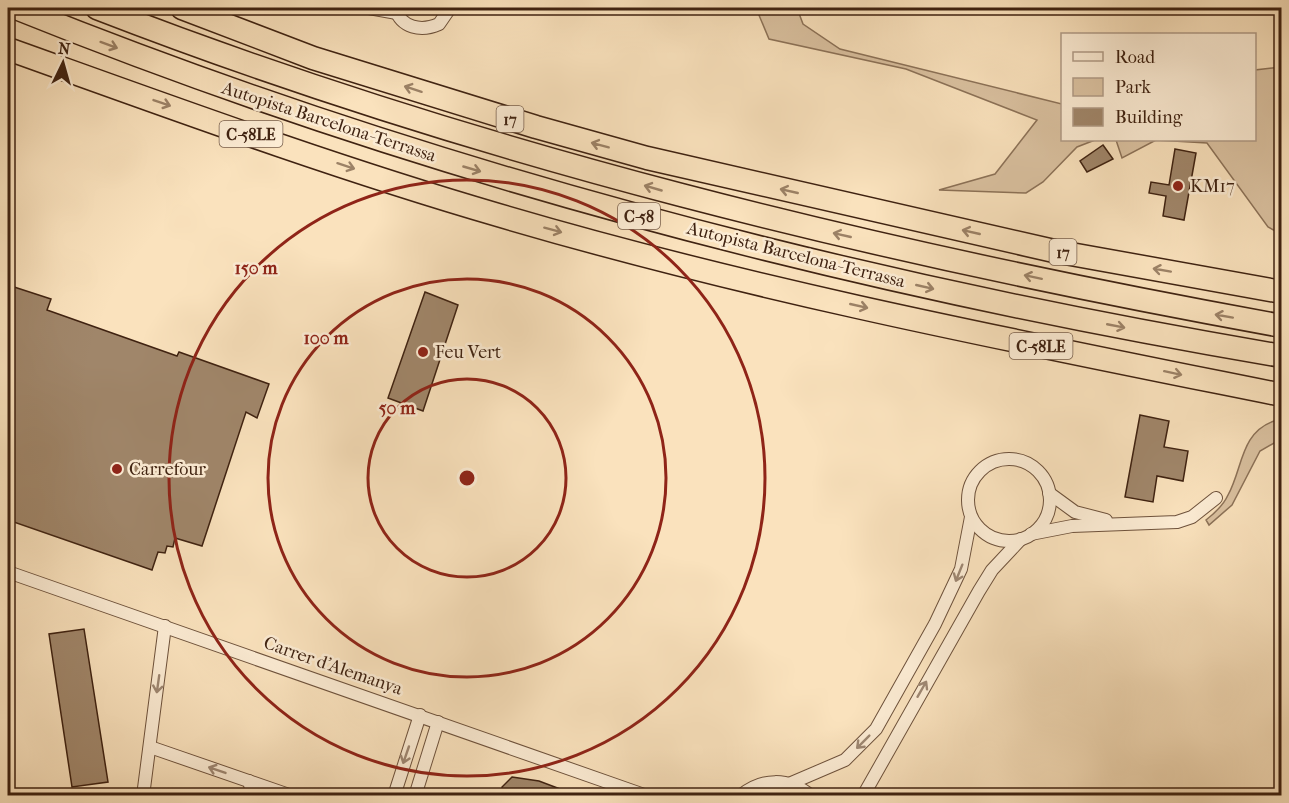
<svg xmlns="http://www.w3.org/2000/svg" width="1289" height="803" font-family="'IM FELL French Canon',serif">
<rect width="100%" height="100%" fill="#fae2bd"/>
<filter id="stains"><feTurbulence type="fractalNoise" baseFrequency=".00333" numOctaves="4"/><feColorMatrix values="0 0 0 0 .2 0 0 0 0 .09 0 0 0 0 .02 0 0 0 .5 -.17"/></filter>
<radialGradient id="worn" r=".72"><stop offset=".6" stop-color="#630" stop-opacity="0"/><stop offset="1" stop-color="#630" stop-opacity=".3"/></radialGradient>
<!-- green -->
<g fill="#dac1a0" stroke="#8c7258" stroke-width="1.5">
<path d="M756,8H797L803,24L840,49L1062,104V140H1095L1077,147L1043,182L1026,193L939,190L995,174L1037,120L906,69L769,39Z"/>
<path d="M1281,67V234L1268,227L1207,143L1156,140L1122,158L1116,140H1254L1255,70Z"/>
<path d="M1274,421H1281V439L1260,451L1232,505L1209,525L1206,520C1215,513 1223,506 1228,495C1243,468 1240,433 1274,421Z"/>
</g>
<!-- building -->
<g fill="#a0866a" stroke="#3f2211" stroke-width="1.5">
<path d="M1103,145L1113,159L1087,172L1080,161Z"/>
<path d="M1175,149L1196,153L1184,220L1163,216L1166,196L1149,193L1151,182L1169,185Z"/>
<path d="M8,285L51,299L47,310L177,356L179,352L269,384L257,418L246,412L202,546L175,538L173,547L167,546L165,553L158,552L152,570L8,520Z"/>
<path d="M425,292L458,305L423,411L388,398Z"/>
<path d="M1140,415L1169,421L1164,447L1188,451L1183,481L1157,476L1153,502L1125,497Z"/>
<path d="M84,629L108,782L72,787L49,634Z"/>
<path d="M512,777L539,781L576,795H502V787Z"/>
</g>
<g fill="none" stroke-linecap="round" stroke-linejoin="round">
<!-- minor casing -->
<g stroke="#6e523c" stroke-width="14">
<g id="minor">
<path d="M369,8L397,13"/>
<path d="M395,8C401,28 421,32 439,24L450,8"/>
<circle cx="1009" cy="500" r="41"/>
<path d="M1049,493L1075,512L1106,520"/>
<path d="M1031,534L1072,526L1177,522L1192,517L1216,498"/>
<path d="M8,572L647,796"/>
<path d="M150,747L292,796"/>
<path d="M249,781L253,796"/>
<path d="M789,784L845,760L876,729L935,624L961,569L971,517"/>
<path d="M143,796L165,626"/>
<path d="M394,796L420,715"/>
<path d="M415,796L438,722"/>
<path d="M740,796C762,778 788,777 811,796"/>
<path d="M863,796L979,591L992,570L1021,539"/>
</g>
</g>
<!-- motorway casing -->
<g stroke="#3f2211" stroke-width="25">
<g id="motorway">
<path d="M16,8C423,172 849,283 1282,356"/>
<path d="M97,8C479,156 879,253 1282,326"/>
<path d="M182,8L313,58L536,127L647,158L1054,251L1282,292"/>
<path d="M8,49C170,107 333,167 498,215C755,291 1019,342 1282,395"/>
</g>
</g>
<!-- minor -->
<use href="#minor" stroke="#fcecd4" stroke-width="12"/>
<!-- motorway -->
<use href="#motorway" stroke="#fae2bd" stroke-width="22"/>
</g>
<!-- one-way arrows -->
<defs><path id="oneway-shaft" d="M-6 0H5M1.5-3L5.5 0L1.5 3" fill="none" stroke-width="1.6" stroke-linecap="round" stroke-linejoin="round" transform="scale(1.5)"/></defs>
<g stroke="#9c8267">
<use href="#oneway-shaft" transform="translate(109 45) rotate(20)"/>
<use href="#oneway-shaft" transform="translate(413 89) rotate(-162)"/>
<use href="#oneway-shaft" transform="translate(162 103) rotate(19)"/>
<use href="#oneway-shaft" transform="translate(600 145) rotate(-165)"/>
<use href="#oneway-shaft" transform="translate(346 166) rotate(18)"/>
<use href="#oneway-shaft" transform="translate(472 169) rotate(16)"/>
<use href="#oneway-shaft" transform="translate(653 188) rotate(-164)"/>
<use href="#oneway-shaft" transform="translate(789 191) rotate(-167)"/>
<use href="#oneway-shaft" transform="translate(553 230) rotate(15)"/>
<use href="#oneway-shaft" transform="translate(971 232) rotate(-167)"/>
<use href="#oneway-shaft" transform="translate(842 235) rotate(-167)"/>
<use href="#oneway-shaft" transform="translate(1162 270) rotate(-170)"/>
<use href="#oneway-shaft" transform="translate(1033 277) rotate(-168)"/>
<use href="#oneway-shaft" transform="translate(925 287) rotate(13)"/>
<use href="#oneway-shaft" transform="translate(859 306) rotate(13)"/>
<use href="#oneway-shaft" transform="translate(1224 316) rotate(-170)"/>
<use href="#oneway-shaft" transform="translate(1116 326) rotate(11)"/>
<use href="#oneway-shaft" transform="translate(1173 373) rotate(12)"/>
</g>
<g stroke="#9e8772">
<use href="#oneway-shaft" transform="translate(959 573) rotate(112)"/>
<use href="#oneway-shaft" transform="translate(158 684) rotate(98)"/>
<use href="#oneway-shaft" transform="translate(922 689) rotate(-60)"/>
<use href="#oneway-shaft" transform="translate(863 742) rotate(135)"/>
<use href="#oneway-shaft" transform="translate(406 755) rotate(109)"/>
<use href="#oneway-shaft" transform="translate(217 770) rotate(-161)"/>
</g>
<!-- distance rings -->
<g fill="none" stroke="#8f2418" stroke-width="3">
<circle cx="467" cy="478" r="99"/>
<circle cx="467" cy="478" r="199"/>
<circle cx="467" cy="478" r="298"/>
</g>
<!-- markers -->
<g fill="#8f2418" stroke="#fcecd4" stroke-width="2">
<circle cx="1178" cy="186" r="6"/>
<circle cx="423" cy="352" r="6"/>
<circle cx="117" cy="469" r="6"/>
</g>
<g text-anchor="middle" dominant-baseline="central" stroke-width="5" stroke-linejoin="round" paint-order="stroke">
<!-- shield labels -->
<g fill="#fcecd4" stroke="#785f4c" stroke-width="1.5">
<rect x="496.5" y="106" width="27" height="26" rx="4.5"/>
<rect x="219.5" y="121" width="63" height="26" rx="4.5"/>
<rect x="618" y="203" width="42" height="26" rx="4.5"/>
<rect x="1049.5" y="239" width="27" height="26" rx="4.5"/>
<rect x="1009.5" y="333" width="63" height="26" rx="4.5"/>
</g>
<g font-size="16" font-weight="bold" fill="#3f2211">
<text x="510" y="119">17</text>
<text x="251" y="134">C-58LE</text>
<text x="639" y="216">C-58</text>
<text x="1063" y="252">17</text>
<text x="1041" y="346">C-58LE</text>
</g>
<!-- street labels -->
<g font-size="18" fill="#3f2211" stroke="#fcecd4">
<text transform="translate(329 122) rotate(18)">Autopista Barcelona-Terrassa</text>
<text transform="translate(796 255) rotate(14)">Autopista Barcelona-Terrassa</text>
<text transform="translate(333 666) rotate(19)">Carrer d'Alemanya</text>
</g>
<!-- poi labels -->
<g font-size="18" fill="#3f2211" stroke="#fcecd4" text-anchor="start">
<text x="1190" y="186">KM17</text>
<text x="435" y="352">Feu Vert</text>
<text x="129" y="469">Carrefour</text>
</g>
</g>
<circle cx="467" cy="478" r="9" fill="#8f2418" stroke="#fcecd4" stroke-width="3"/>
<g font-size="18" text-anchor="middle" font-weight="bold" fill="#8f2418" stroke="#fcecd4" stroke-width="5" stroke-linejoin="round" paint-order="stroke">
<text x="256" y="274">150 m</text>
<text x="326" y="344">100 m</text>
<text x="397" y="414">50 m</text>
</g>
<!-- margin -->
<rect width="1289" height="803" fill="none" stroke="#fae2bd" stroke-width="30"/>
<rect x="9" y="9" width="1271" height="785" fill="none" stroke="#3f2211" stroke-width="3"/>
<rect x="15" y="15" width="1259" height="773" fill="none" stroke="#3f2211" stroke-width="1.5"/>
<!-- legend -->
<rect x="1061" y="33" width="195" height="108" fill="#fcecd4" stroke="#b09b86" stroke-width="1.5"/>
<rect x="1073" y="52" width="30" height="9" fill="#fcecd4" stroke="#b09b86" stroke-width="1.5"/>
<text x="1115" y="63" font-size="18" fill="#3f2211">Road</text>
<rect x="1073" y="78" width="30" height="18" fill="#dac1a0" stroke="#b09b86" stroke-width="1.5"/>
<text x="1115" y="93" font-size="18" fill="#3f2211">Park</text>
<rect x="1073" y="108" width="30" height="18" fill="#a0866a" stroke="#b09b86" stroke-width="1.5"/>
<text x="1115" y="123" font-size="18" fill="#3f2211">Building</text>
<!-- north arrow -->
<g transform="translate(63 63) rotate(5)" stroke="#fcecd4" stroke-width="4.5" paint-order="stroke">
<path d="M0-4.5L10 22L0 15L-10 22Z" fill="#3f2211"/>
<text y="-9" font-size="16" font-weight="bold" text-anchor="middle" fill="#3f2211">N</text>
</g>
<rect width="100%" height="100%" filter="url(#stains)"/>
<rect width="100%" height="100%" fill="url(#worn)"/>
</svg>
